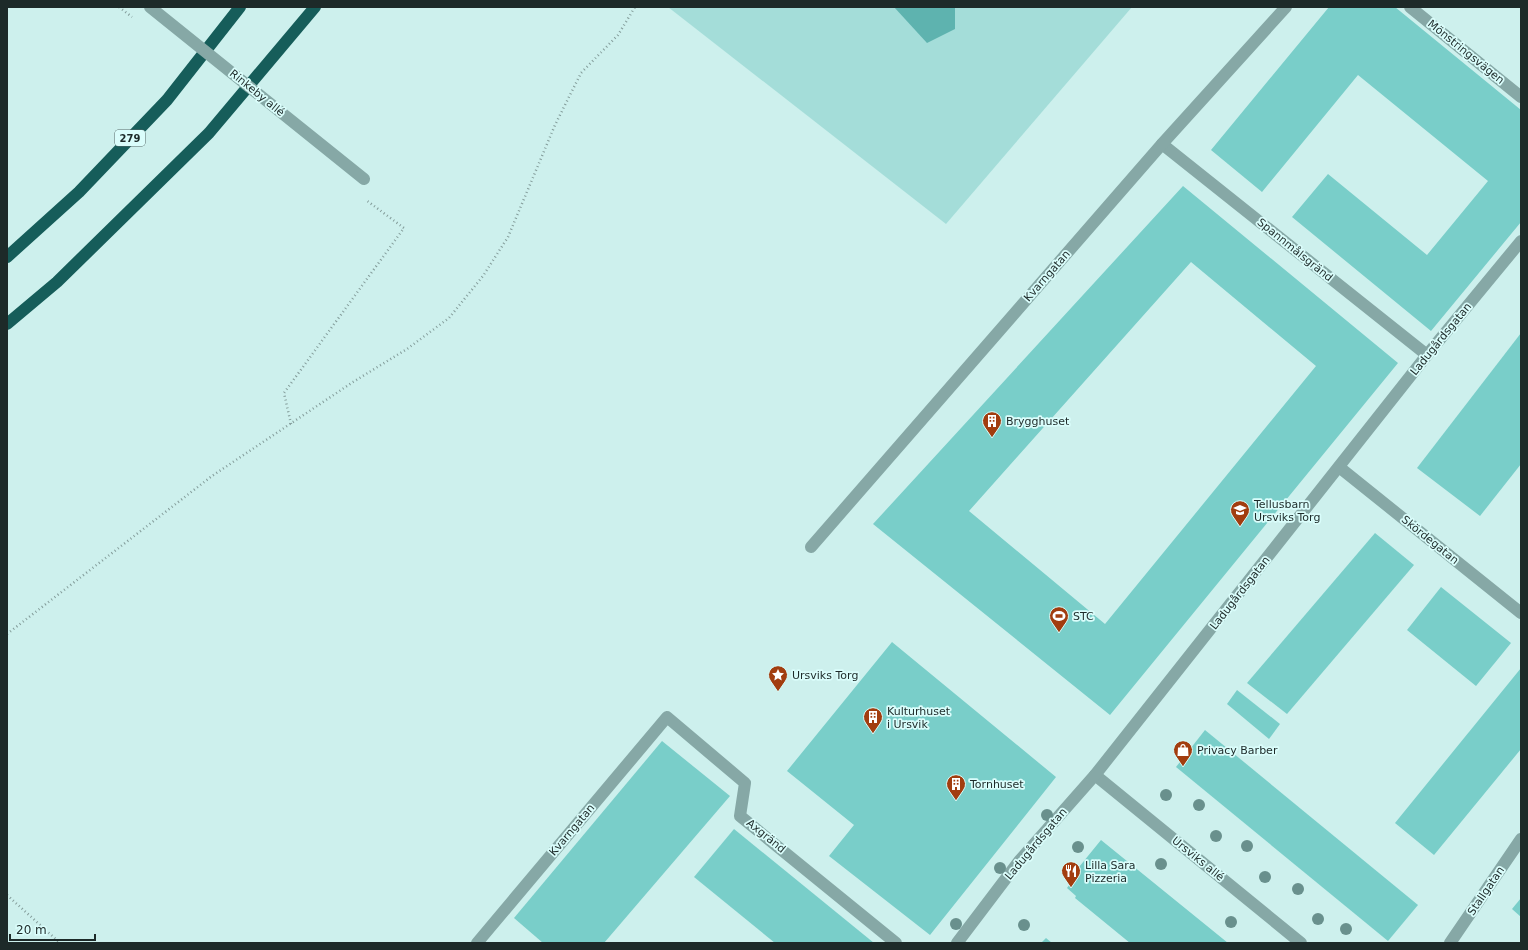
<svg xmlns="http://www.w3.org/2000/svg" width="1528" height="950" font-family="'DejaVu Sans',sans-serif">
<rect width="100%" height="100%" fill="#cdf0ed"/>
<!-- green -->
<path fill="#a4ddd9" d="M668,7H1132L946,224Z"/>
<!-- water -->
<path fill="#5eb3af" d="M894,7H955V29L927,43Z"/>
<!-- building -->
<g fill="#79cec9" fill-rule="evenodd">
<path d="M1329,7H1395L1521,110V222L1431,331L1292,217L1328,174L1427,255L1488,181L1358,75L1262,192L1211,150Z"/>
<path d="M1183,186L1398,363L1110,715L873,524ZM1191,262L1316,366L1105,624L969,511Z"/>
<path d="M1521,333V464L1480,516L1417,468Z"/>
<path d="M1375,533L1414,565L1287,714L1247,683Z"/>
<path d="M1441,587L1511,643L1476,686L1407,630Z"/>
<path d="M892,642L1056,777L930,935L829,856L854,825L787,771Z"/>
<path d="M1521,668V749L1434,855L1395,823Z"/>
<path d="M1237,690L1280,724L1269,739L1227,704Z"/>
<path d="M1205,730L1418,905L1388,941L1176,767Z"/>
<path d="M662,741L730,796L604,943H543L514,918Z"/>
<path d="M734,829L874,943H775L694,877Z"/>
<path d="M1101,840L1228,943H1130L1075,898L1076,896L1067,888L1081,869L1079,867Z"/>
<path d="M1521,898V917L1512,909Z"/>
<path d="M1046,938L1052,943H1041Z"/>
</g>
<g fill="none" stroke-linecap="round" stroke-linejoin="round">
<!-- path -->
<g stroke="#849d9b" stroke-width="2.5" stroke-dasharray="1 3" stroke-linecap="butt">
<path d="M291,424L284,393L404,228L366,200"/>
<path d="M7,634L212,476L353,382L407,349L449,318L483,276L508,237L555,125L581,73L618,35L635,7"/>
<path d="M7,895L60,943"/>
</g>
<!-- street -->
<g stroke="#86a8a6" stroke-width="12">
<path d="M1410,7L1521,97"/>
<path d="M1162,144L1427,355"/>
<path d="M1339,467L1521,613"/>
<path d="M811,547L1162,144L1286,7"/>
<path d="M1095,775L1301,943"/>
<path d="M477,943L667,717L745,783L740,816L896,943"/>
<path d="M957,943L1020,860L1095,775L1427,355L1521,241"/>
<path d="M1450,943L1521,839"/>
</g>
<!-- highway -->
<g stroke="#165d5a" stroke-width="12">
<path d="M7,257L79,192L167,100L240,7"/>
<path d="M7,324L57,282L209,133L315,7"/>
</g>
<!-- path-bridge -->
<path stroke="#849d9b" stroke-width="2.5" stroke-dasharray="1 3" stroke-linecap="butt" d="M119,7L132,17"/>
<!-- lane-bridge -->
<path stroke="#86a8a6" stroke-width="12" d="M150,7L364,179"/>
</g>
<!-- trees -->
<g fill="#69908d">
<circle cx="1166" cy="795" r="6"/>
<circle cx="1199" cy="805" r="6"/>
<circle cx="1047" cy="815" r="6"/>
<circle cx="1216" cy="836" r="6"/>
<circle cx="1247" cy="846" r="6"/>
<circle cx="1078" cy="847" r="6"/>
<circle cx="1161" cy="864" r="6"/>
<circle cx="1000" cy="868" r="6"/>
<circle cx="1265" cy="877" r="6"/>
<circle cx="1298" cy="889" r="6"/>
<circle cx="1318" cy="919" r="6"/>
<circle cx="1231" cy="922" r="6"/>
<circle cx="956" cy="924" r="6"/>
<circle cx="1024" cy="925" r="6"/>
<circle cx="1346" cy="929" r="6"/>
</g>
<!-- icons -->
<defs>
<g id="building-pin" transform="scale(1)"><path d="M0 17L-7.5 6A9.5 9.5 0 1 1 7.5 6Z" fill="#a23d0f" stroke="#dafdfb"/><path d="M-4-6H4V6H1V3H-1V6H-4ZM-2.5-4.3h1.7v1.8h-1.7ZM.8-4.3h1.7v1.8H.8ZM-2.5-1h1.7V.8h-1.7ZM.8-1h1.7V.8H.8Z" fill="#fff"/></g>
<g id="school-pin" transform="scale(1)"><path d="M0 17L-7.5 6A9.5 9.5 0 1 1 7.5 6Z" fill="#a23d0f" stroke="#dafdfb"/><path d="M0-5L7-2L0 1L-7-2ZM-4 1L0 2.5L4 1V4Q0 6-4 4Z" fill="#fff"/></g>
<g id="stadium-pin" transform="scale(1)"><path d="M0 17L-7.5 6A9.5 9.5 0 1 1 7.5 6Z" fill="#a23d0f" stroke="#dafdfb"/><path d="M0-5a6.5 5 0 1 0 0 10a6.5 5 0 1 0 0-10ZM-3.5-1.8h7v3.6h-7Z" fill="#fff"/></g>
<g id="sight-pin" transform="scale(1)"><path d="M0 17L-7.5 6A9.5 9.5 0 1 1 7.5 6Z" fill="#a23d0f" stroke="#dafdfb"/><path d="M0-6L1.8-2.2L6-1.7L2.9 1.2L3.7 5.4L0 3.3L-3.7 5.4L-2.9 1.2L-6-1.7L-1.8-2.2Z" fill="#fff"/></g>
<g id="shop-pin" transform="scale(1)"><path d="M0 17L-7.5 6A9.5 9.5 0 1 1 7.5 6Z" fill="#a23d0f" stroke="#dafdfb"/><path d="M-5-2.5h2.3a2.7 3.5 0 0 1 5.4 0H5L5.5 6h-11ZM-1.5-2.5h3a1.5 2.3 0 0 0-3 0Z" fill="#fff"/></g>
<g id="restaurant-pin" transform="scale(1)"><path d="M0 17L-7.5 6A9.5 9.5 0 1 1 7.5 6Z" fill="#a23d0f" stroke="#dafdfb"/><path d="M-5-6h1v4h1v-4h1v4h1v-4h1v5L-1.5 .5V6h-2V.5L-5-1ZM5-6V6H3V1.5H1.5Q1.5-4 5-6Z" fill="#fff"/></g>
</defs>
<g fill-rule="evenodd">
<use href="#building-pin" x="992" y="421"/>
<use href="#school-pin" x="1240" y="510"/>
<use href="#stadium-pin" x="1059" y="616"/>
<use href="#sight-pin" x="778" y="675"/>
<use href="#building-pin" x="873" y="717"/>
<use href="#shop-pin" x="1183" y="750"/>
<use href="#building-pin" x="956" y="784"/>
<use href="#restaurant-pin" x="1071" y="871"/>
</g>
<g text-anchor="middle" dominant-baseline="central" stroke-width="3.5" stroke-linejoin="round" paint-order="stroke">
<!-- shield labels -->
<rect fill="#dafdfb" stroke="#566968" stroke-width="1" x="115" y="130" width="30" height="16" rx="3"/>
<g font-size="10" font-weight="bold" fill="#1d2a29">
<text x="130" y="138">279</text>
</g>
<!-- street labels -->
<g font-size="11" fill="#1d2a29" stroke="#dafdfb">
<text transform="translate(1466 52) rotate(39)">Mönstringsvägen</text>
<text transform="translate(257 93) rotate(39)">Rinkeby allé</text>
<text transform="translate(1295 250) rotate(39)">Spannmålsgränd</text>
<text transform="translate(1047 276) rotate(-49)">Kvarngatan</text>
<text transform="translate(1441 339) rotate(-51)">Ladugårdsgatan</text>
<text transform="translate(1430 540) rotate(39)">Skördegatan</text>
<text transform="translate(1240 593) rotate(-52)">Ladugårdsgatan</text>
<text transform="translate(572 830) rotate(-50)">Kvarngatan</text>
<text transform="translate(766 836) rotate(39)">Axgränd</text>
<text transform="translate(1036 844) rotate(-50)">Ladugårdsgatan</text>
<text transform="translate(1198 859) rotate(39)">Ursviks allé</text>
<text transform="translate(1486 891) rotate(-56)">Stallgatan</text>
</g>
<!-- poi labels -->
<g font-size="11" fill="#1d2a29" stroke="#dafdfb" text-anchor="start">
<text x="1006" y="421">Brygghuset</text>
<text x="1254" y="504">Tellusbarn<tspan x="1254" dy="13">Ursviks Torg</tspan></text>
<text x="1073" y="616">STC</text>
<text x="792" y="675">Ursviks Torg</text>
<text x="887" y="711">Kulturhuset<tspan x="887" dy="13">i Ursvik</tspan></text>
<text x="1197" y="750">Privacy Barber</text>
<text x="970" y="784">Tornhuset</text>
<text x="1085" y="865">Lilla Sara<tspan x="1085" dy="13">Pizzeria</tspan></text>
</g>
</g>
<!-- border -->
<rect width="1528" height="950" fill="none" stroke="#1d2a29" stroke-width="16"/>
<!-- scale -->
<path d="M10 934v6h85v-6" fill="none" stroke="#1d2a29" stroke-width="2"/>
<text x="16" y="934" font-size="12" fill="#1d2a29" stroke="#dafdfb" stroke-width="3" paint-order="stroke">20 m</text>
</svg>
